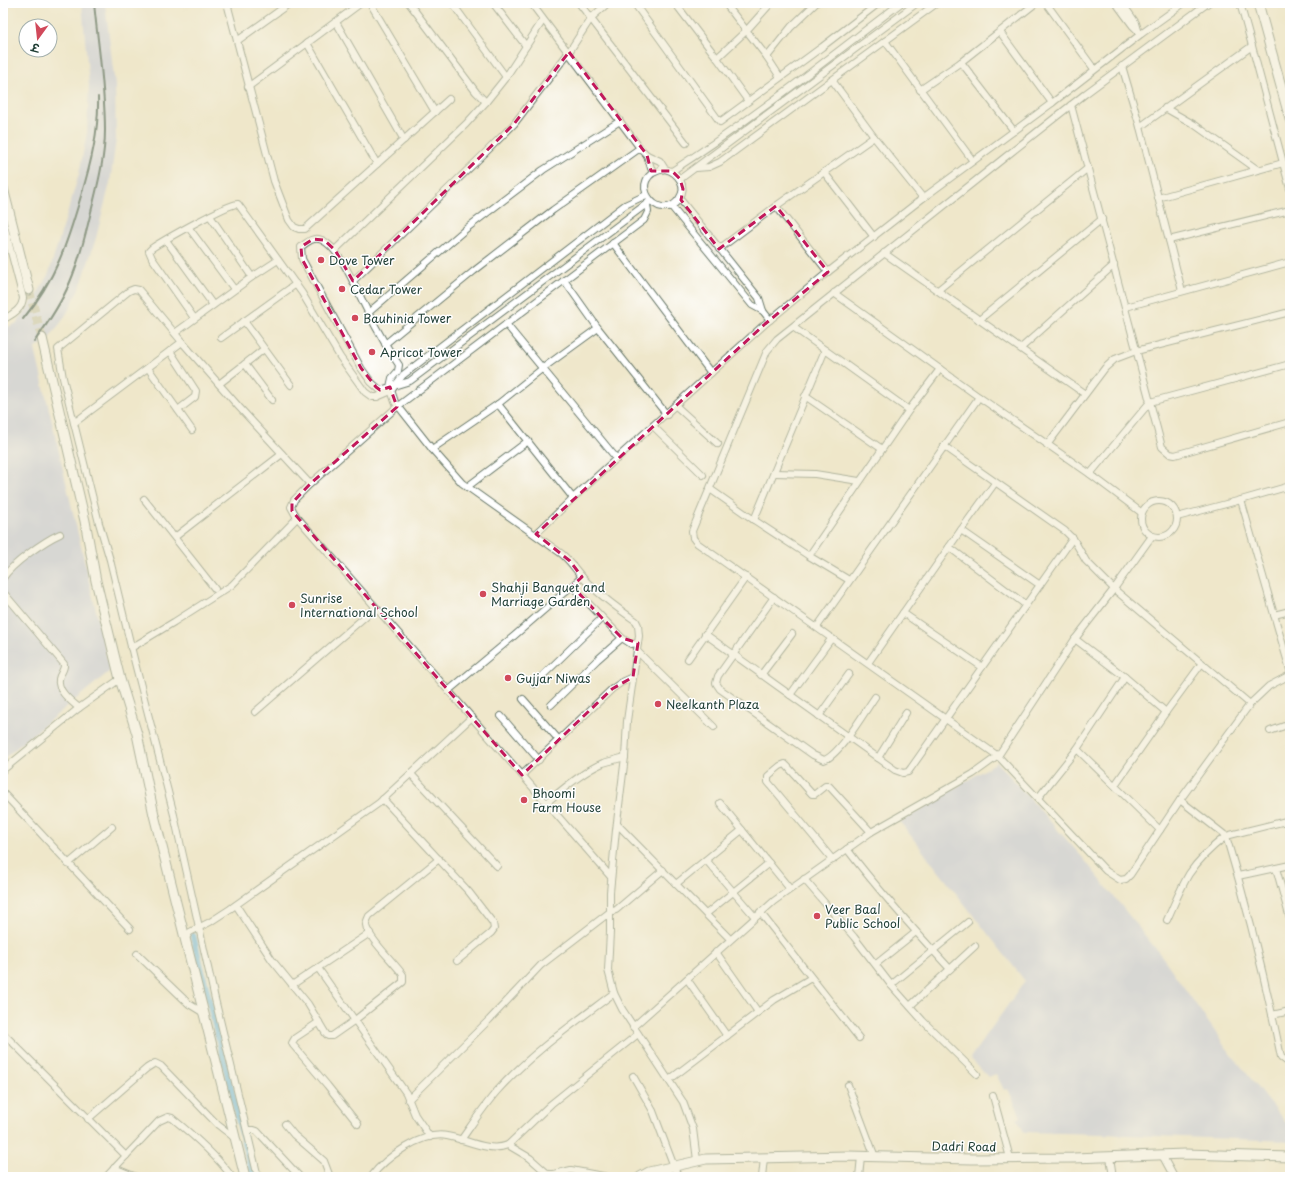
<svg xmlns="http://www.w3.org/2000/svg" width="1293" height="1180" font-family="'Playpen Sans','Playpen Sans Deva',sans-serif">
<rect width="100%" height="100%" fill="#fff"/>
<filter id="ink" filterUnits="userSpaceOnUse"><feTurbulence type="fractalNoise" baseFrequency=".025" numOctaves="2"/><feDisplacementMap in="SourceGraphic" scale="8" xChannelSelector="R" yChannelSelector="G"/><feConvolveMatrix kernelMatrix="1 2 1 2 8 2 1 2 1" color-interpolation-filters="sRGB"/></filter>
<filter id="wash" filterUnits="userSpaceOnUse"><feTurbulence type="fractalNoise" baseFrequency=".012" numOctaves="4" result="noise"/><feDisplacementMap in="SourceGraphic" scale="16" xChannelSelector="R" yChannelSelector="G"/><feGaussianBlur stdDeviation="0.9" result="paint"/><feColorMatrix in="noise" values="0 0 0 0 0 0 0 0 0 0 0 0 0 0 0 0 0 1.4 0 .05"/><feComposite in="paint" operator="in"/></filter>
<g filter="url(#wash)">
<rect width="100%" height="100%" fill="#efe7cb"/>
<!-- industrial -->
<g fill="#bbc3de">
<path d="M82,3H105L115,85L116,139L110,183L96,238L82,282L71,306L62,321L50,337L35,349L110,671L3,759V329L17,323L37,295L49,273L79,174L87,133L89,86Z"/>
<path d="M997,762L1083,858L1164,959L1225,1046L1290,1128V1141L1100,1134L1024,1132L1017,1119L1021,1117L1008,1089L1004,1090L996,1074L988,1077L970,1058L1025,981L900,822Z"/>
</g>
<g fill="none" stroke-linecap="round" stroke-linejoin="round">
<!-- canal -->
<path stroke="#6bb9e5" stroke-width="7" d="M193,936L253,1177"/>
</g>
</g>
<g filter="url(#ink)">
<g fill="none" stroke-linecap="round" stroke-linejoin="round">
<!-- secondary-tunnel -->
<path stroke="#c5c5ad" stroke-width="9" stroke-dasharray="9 4.5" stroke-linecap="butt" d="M29,290L42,338"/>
<!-- street casing -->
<g stroke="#687869" stroke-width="8">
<g id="street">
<path d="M227,3L274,181L289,220L294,227L299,229H305L449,99"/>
<path d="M370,3L435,112"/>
<path d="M409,3L476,92L486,102"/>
<path d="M452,3L506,77"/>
<path d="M493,3L526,46"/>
<path d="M531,3L640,148L647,155L660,161L665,169C678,172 688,186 679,199C659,227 622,176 665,169"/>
<path d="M579,3L686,143"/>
<path d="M634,3L720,122L822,47L879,3"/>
<path d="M675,3L717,58L748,101"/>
<path d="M725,3L767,57L780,77"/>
<path d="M1046,3L1094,69"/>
<path d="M1116,3L1133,26L1141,34"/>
<path d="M1122,3L1136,23L1138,30"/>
<path d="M1208,3L1085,94L1004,158L777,339L767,351L692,531L693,538L697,543L998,756L1106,871L1120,880L1126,879L1130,875L1180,800L1250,704L1269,686L1290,675"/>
<path d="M1240,3L1252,46"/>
<path d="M336,22L404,140"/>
<path d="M1000,32L1052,103"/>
<path d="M237,41L290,3"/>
<path d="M885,41L973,161"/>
<path d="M307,43L377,164"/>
<path d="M767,57L791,27L816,3"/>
<path d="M717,58L746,31L771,3"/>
<path d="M961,62L1014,131"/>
<path d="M1122,66L1140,127L1182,291"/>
<path d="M832,80L874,137L923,198"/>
<path d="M248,87L361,3"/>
<path d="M920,90L961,62L1036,3"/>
<path d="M1071,105L1162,447L1170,454L1175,455L1290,422"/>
<path d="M1165,108L1195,125L1258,170"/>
<path d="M1140,127L1252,46L1290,189"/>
<path d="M647,155L651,168L654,172"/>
<path d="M696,168L709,167L720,162L937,3"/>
<path d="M672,171C751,120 826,60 901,3"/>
<path d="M824,172L874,237"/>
<path d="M680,179L917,3"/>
<path d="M1158,198L1283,163"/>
<path d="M680,199L759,298L763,311L770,320"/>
<path d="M671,206L752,305L763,311"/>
<path d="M776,206L828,272"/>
<path d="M210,216L252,277"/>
<path d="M3,221L23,298C22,310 12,314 3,320"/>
<path d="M189,228L234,289"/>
<path d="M166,240L213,305"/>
<path d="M1169,240L1290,210"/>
<path d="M613,243L711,373"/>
<path d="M719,249L776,206L874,137"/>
<path d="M335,250L466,124L486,102L506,77L543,20"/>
<path d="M884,253L1085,394"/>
<path d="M564,280L598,328L667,415"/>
<path d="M353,281L484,154L514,124L569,52L591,18L608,3"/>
<path d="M938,290L1088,168"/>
<path d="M834,293L979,397L1090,474L1142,513"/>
<path d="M1126,307L1290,262"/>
<path d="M368,313L467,228L543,170L620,121"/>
<path d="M194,318L152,258L149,251L152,248C164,240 229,203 238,204L302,293L340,357L365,392L372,397H377L391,391L403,375L625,205L646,195"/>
<path d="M979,320L1102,219"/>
<path d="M244,321L291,385"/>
<path d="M506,324L617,459"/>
<path d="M793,327L909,410"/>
<path d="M175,333L252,277L278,260"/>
<path d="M221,338L296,284"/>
<path d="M385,344L474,271L553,210L640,148"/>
<path d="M1021,348L1114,265"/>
<path d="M170,351L196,391L195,397L178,410"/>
<path d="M245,364L272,400"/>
<path d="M148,368L192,430"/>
<path d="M219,384L264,349"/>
<path d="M397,385L410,381L649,202"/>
<path d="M390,387L380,390L371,382L361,368L302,259L301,247C307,242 314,236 322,240C341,248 358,294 368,312C377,330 387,348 399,365L398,371L392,378L390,387L395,402L432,449L462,483L562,554C570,561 576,570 583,578C598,594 617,608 636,621L638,625L639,636L627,721L625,757L616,830L610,892V932L608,970L614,993L622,1009L683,1102L693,1129L697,1160"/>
<path d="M805,396L882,449"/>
<path d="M498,404L573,498"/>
<path d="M676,406L718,444"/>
<path d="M74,423L182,342"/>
<path d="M653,426L703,475"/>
<path d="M1047,445L1105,368L1115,359L1136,351L1290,312"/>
<path d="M944,446L1065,531L1074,540L1086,561L1114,589L1152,536"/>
<path d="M432,449L498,404L543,368L598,328"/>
<path d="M774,473L815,474L859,481"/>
<path d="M1090,474L1150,402L1290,364"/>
<path d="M1290,486L1241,500L1290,670"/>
<path d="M467,487L528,441"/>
<path d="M710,489L754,520L809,556L909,410L940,369"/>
<path d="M144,499L215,589"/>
<circle cx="1159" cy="519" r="18"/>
<path d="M1177,517L1241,500"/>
<path d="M754,520L825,350"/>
<path d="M961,530L1040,585"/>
<path d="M536,534L573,498L765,324L828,272L923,198L1052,103L1141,34L1184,3"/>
<path d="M175,537L282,454"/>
<path d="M949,547L1026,605"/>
<path d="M809,556L849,580"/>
<path d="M3,578C12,564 44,541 60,534"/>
<path d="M572,586L622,638L631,644L638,643"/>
<path d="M3,592L64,664C65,670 60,673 59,679C57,691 71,701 79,708"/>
<path d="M774,597L718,676L716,683L720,689L813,755L824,760C840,755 865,711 875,697"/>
<path d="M903,613L982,667"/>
<path d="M1274,615L1290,611"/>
<path d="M817,627L979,397"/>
<path d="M705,634L895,770L903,773L908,772L911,768L1073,538"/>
<path d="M1075,639L1125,677L1166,712L1115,785"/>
<path d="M131,648L174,622L232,585L297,518"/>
<path d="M637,651L714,727"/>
<path d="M688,659L746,577"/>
<path d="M868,663L961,530L995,483"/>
<path d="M761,675L792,634"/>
<path d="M534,684L602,618"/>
<path d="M448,691L514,636L582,577"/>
<path d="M790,695L831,639"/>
<path d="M523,699L559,740"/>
<path d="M551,705L597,660L622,638"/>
<path d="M255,712L375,608"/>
<path d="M1166,712L1202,663"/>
<path d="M501,716L539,760"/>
<path d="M819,716L849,674"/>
<path d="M1270,731L1290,724"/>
<path d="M1077,749L1125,677"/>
<path d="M878,758L906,713"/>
<path d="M3,770L79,708L120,679"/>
<path d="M411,774L497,866"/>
<path d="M522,775L612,689L622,682L633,677"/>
<path d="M3,793L130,929"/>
<path d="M1038,798L1077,749L1160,830"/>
<path d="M383,799L469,892L493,923L494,929L491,933L457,961"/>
<path d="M1180,800L1226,836L1290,820"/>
<path d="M546,803C563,789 584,771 603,763C610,761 618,759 625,757"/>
<path d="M720,803L790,889"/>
<path d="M617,824L730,939"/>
<path d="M847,849C879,891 914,930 950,969"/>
<path d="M706,860L755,917"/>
<path d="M833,860L768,782V776L780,766L785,764L787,766L812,794H815L825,786H829L871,832"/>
<path d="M68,864L112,827"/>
<path d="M1276,868L1290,919"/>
<path d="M1238,876L1290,865"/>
<path d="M611,877L296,516L291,507L294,500L310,484L398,406L644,220L648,212L647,204"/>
<path d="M804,879L854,937L891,985L923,1021L977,1074"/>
<path d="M676,884L742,830"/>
<path d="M236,905L272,960L308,1004L326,1034L328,1036H332L355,1020L403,982V975C395,963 367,937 366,925C366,921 368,919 369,916L439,859"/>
<path d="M760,912L859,1038"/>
<path d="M706,914L769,863"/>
<path d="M1167,920C1174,905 1180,889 1189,874C1199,859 1212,847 1226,836C1248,909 1266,983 1281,1057L1286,1061H1290"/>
<path d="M185,939L190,932L210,922L230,909L379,803L472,717"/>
<path d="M716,952L758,1012"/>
<path d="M137,954L189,1004L202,1012L203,1015"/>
<path d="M876,964L916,932"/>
<path d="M318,968L406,1093L415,1115L430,1137"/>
<path d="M687,979L727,1036"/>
<path d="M292,985L370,933"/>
<path d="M891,985L968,922"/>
<path d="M910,1006L975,946"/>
<path d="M1272,1015L1290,1011"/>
<path d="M319,1022L295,1038L292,1043L293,1045L327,1085L358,1124"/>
<path d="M633,1027L774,901L871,832L973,774L998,756L1075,639L1114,589L1250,704"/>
<path d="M3,1033L126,1156"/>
<path d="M633,1076L653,1111L678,1177"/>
<path d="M669,1080L774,1000L811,978"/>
<path d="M848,1085L875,1157"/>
<path d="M993,1096L1010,1158"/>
<path d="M408,1100L489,1020L541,965L610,912L616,910L663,870"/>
<path d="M88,1119L147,1068L155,1063L161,1066L218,1125C223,1129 232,1135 235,1139"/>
<path d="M285,1124L294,1135L324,1161L330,1177"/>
<path d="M247,1130H254L257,1131L300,1177"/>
<path d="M461,1140C473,1123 484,1106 497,1091C531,1053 573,1024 614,993"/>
<path d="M508,1145L530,1158L548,1174H554L571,1170L608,1177"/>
<path d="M1162,1155L1174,1177"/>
<path d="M1110,1157L1113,1177"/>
<path d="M114,1168L136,1177"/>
<path d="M106,1177L159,1121L168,1117L172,1118C193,1135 216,1155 232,1177"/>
<path d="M258,1177L215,999L174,815L135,663L110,560L99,523L74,423L63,378L58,349L129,291L134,289L139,290L182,342L239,407L310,484"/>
<path d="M371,1177C385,1158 422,1131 447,1136C466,1139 488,1153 508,1145L551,1104L638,1034"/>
<path d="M762,1177L764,1158"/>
<path d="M859,1177L861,1156"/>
</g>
</g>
<!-- secondary casing -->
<g stroke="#687869" stroke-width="11">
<g id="secondary">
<path d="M1258,3L1290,119"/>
<path d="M3,188L29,290"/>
<path d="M42,338L85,521L96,581L120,679L137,734L154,815L245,1177"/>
<path d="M640,1177L649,1172L706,1159L848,1156L972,1159L1073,1158L1185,1154L1290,1157"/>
</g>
</g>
<!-- street -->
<use href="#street" stroke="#fff" stroke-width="6"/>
<!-- secondary -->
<use href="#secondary" stroke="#fff" stroke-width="9"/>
<!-- rail -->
<g stroke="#1f3d34" stroke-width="2">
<path d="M23,319C56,279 67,244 81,196C91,163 99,131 98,97"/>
<path d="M34,342C48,323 61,304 70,282C81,257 86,231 93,204C99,180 105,155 105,130C105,87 98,45 94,3"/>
</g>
</g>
</g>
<!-- marked area -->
<path d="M0 0H1293V1180H0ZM569,52L647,155L651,171H672L680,179L683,189L681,200L719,249L776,206L828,272L765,324L536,534L570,561L582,577L572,586L602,618L622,638L638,643L633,677L612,689L522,775L292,511V503L310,484L397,407L390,387L380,390L376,387L361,368L302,259L301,247L313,239L324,240L335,250L353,281L514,124Z" fill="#efe7cb" fill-opacity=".55" fill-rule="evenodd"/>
<path fill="none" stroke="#c2185b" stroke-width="3" stroke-dasharray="8 5" stroke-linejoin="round" d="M569,52L647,155L651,171H672L680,179L683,189L681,200L719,249L776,206L828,272L765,324L536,534L570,561L582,577L572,586L602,618L622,638L638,643L633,677L612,689L522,775L292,511V503L310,484L397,407L390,387L380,390L376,387L361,368L302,259L301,247L313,239L324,240L335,250L353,281L514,124Z"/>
<!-- markers -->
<g fill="#d1495b" stroke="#fff" stroke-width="1.5">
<circle cx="321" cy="260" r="4"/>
<circle cx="342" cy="289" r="4"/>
<circle cx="355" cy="318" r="4"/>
<circle cx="372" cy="352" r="4"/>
<circle cx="483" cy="594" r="4"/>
<circle cx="292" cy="605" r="4"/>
<circle cx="508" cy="678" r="4"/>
<circle cx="658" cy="704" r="4"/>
<circle cx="524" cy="800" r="4"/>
<circle cx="817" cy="916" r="4"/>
</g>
<g text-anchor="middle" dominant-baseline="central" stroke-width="3" stroke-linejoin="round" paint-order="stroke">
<!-- poi labels -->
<g font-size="12" fill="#1f3d34" stroke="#fff" text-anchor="start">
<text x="329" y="260">Dove Tower</text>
<text x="350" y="289">Cedar Tower</text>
<text x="363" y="318">Bauhinia Tower</text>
<text x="380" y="352">Apricot Tower</text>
<text x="491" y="587">Shahji Banquet and<tspan x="491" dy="14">Marriage Garden</tspan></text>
<text x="300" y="598">Sunrise<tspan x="300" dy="14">International School</tspan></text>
<text x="516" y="678">Gujjar Niwas</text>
<text x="666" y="704">Neelkanth Plaza</text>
<text x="532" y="793">Bhoomi<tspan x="532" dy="14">Farm House</tspan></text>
<text x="825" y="909">Veer Baal<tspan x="825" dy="14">Public School</tspan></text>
</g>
<!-- street labels -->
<g font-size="12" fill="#1f3d34" stroke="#fff">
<text transform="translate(964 1146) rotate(1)">Dadri Road</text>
</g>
</g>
<!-- margin -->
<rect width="1293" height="1180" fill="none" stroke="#fff" stroke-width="16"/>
<!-- north arrow -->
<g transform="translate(38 38) rotate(195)"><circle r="19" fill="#ffffff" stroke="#a5b1ae"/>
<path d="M0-3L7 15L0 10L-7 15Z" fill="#d1495b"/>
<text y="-6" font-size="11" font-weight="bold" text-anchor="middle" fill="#1f3d34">उ</text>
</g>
</svg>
